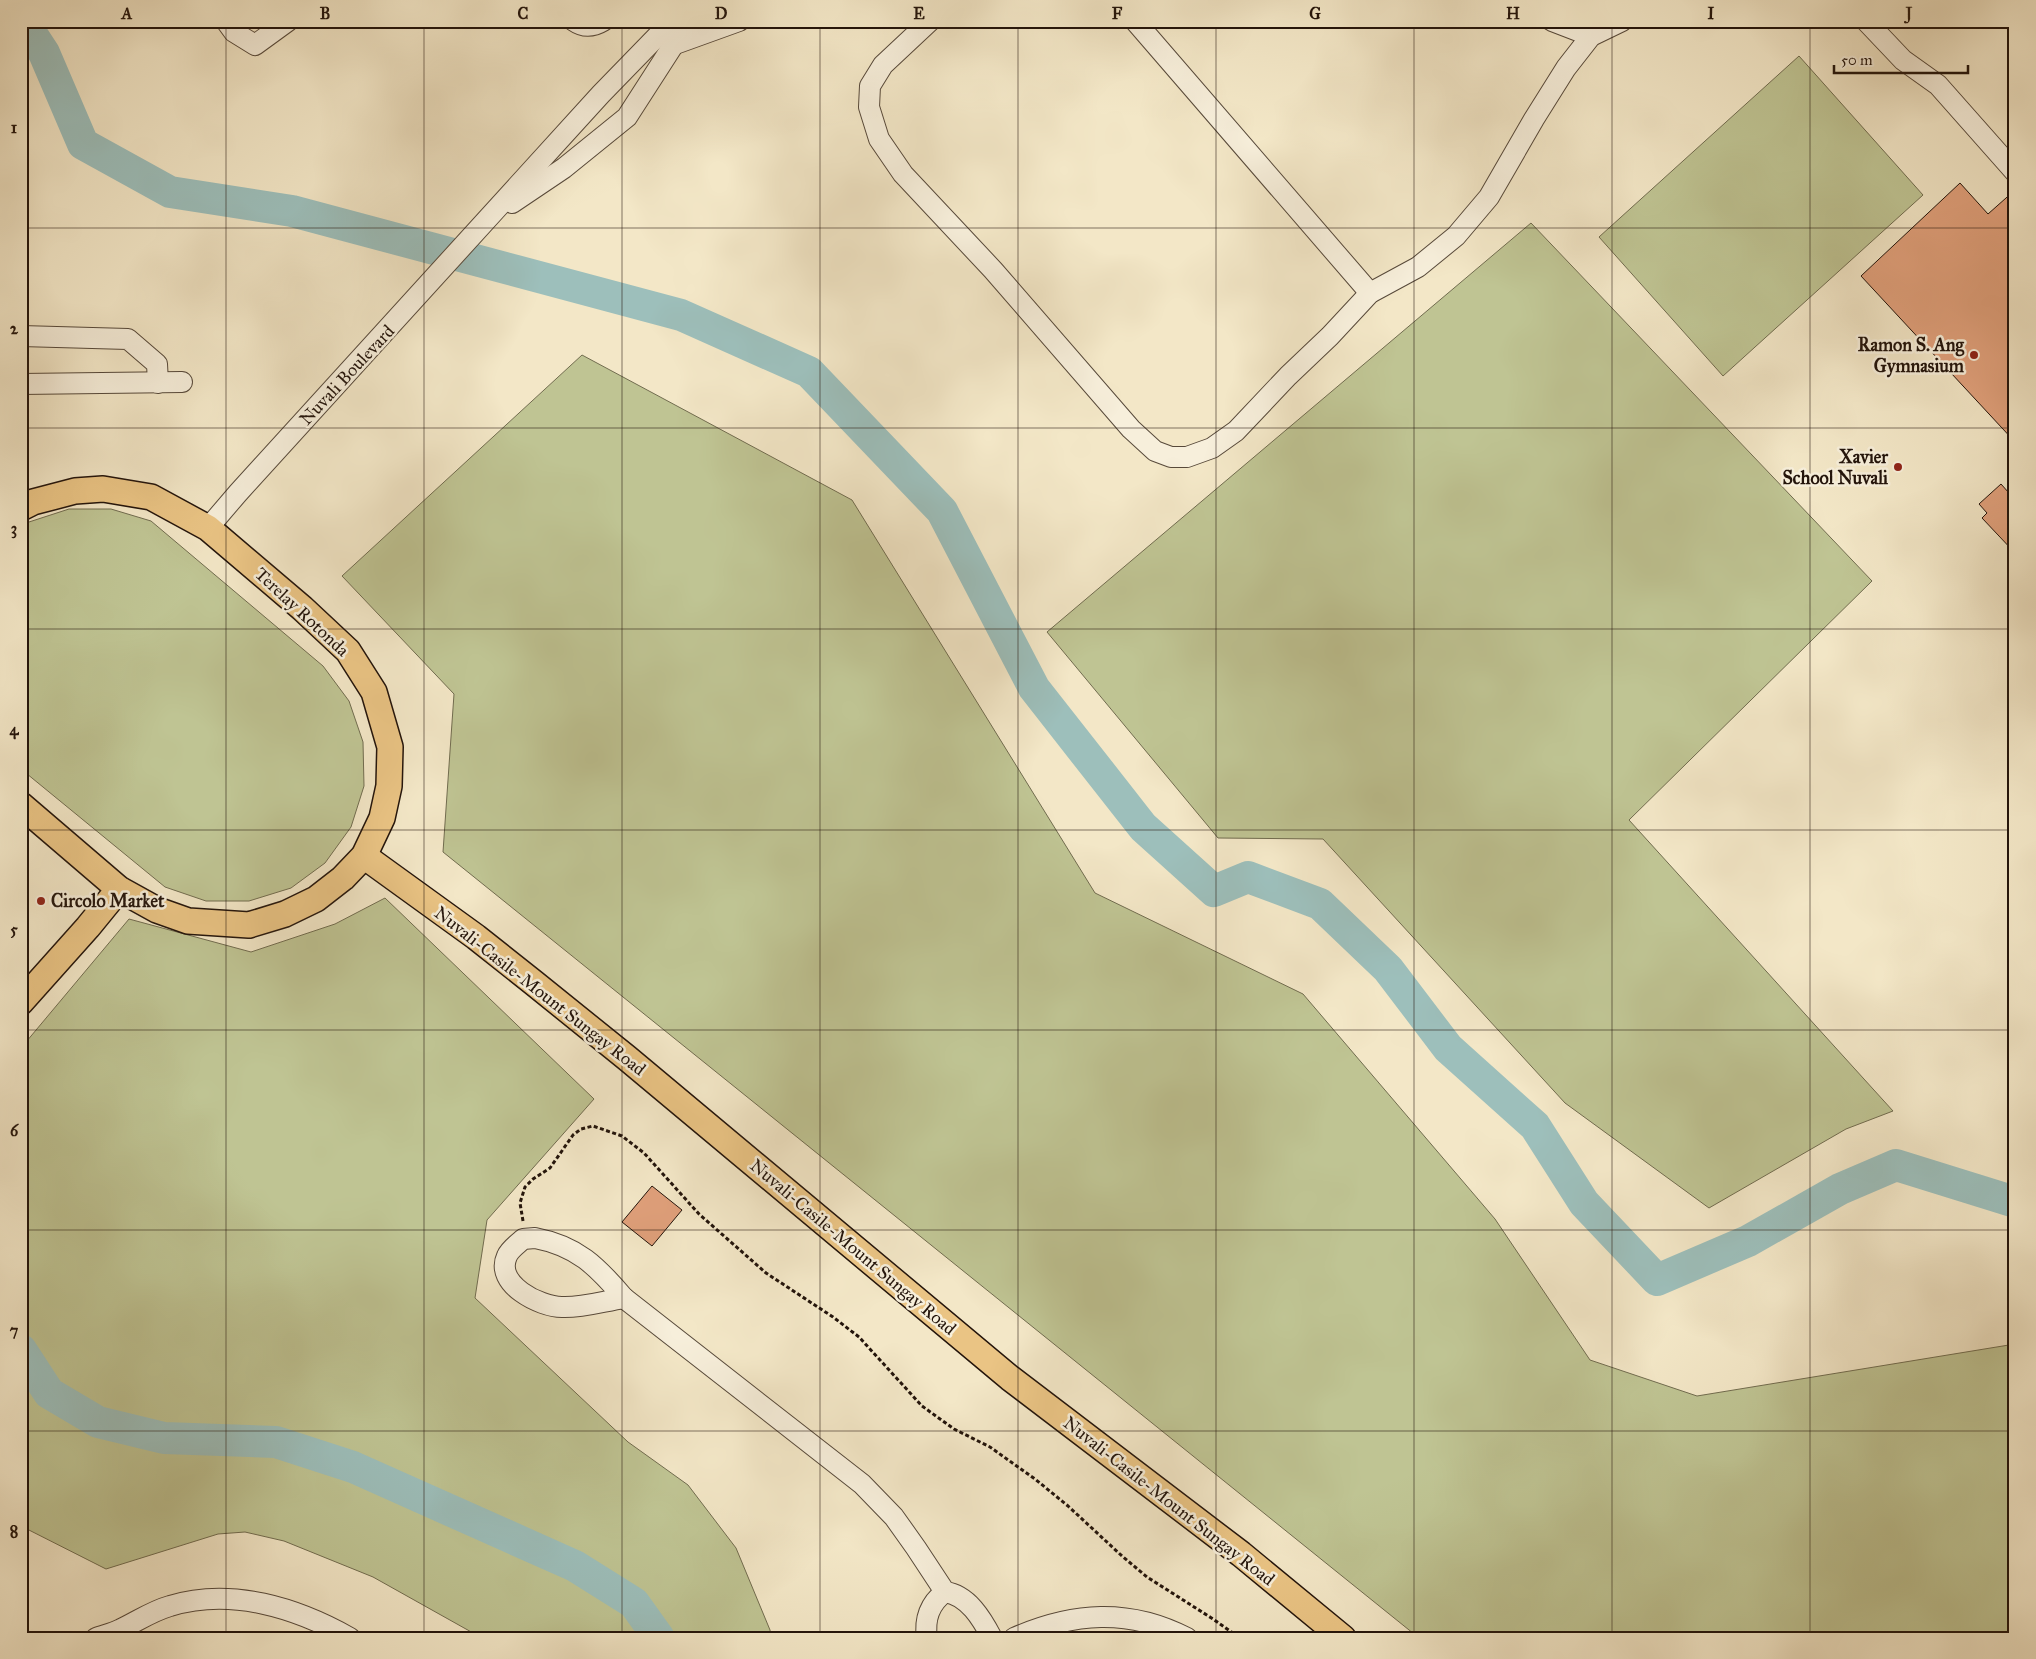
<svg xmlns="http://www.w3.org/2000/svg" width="2036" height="1659" font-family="'IM FELL Great Primer',serif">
<rect width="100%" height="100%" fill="#f3e7c7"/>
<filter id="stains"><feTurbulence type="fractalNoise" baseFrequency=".004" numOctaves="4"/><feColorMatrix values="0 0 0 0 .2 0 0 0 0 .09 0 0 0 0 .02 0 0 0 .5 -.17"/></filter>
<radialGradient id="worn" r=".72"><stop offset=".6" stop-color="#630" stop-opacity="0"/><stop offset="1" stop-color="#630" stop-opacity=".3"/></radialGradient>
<!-- green -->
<g fill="#bfc493" stroke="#716c4f">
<path d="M1799,56L1923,195L1723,376L1599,237Z"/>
<path d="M1531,223L1872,581L1629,820L1893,1111L1846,1129L1709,1208L1565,1103L1323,839L1218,838L1047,632Z"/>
<path d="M582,355L852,500L1095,893L1303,994L1495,1219L1590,1360L1697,1396L2015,1344V1638H1419L443,852L454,694L342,576Z"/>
<path d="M69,509H111L151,521L323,666L349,701L363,742L364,786L351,827L325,863L291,888L249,901H206L165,887L21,769V527L29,522Z"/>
<path d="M385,898L594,1099L487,1220L475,1298L628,1442L688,1485L736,1548L770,1630L771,1638H482L373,1577L284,1541L245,1532L218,1534L106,1569L21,1526V1048L129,919L251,952L335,924Z"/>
</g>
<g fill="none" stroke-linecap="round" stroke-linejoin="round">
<!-- river -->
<g stroke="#9dbfbb" stroke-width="32">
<path d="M23,21L44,53L83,144L170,192L292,211L681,315L809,372L942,511L1034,688L1143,827L1214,891L1248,877L1320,904L1388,969L1448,1048L1535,1126L1584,1203L1657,1280L1748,1241L1840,1189L1896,1165L2015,1202"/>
<path d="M21,1350L49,1393L98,1422L164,1438L276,1442L353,1467L575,1566L634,1603L659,1638"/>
</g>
</g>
<!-- building -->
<g fill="#e0a07b" stroke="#23140b">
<path d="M1960,183L1988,214L2015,190V442L1861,276Z"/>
<path d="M2001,484L2009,493L2015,487V553L1982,518L1987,513L1979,504Z"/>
<path d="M652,1186L682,1210L652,1246L622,1222Z"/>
</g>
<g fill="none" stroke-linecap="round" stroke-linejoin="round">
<!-- minor casing -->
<g stroke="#57493a" stroke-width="22">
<g id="minor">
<path d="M226,21L234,32L255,45L288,21"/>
<path d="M574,21C584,28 593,27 603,21"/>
<path d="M930,21L883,65L870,86L869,107L879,139L903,174L993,270L1131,429L1155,451L1171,457H1187L1212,448L1236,431L1288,376L1330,336L1370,293L1418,267L1456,236L1489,197L1534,119L1566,68L1591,36L1622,21"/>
<path d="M1135,21L1370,293"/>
<path d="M1552,21L1591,36"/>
<path d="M1866,21L1903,60L1938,85L2015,172"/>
<path d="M678,43L739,21"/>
<path d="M512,203L564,168L627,117L674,44L695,21"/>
<path d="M21,336L128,339L157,364L158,383"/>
<path d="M21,384L182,382"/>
<path d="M208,528L238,493L601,94L672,21"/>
<path d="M535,1238C577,1246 597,1266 624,1298C604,1301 582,1308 562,1307C540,1307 494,1284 507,1256C510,1249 518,1244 523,1239Z"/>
<path d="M624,1298L862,1484L894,1517L916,1548L945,1592C968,1595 982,1619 992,1638"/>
<path d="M96,1638C104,1635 114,1633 121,1629C138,1621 152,1611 170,1606C231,1587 297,1608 350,1638"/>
<path d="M927,1638C924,1619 930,1603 945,1592"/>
<path d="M1014,1638C1073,1612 1129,1608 1187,1638"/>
</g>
</g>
<!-- major casing -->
<g stroke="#23140b" stroke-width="28">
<g id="major">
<path d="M21,508L33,502L75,491L103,489L151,497L208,528L302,608L348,651L374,692L390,747L389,786L382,818L364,856L343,878L316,899L285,914L249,925L188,921L157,910L119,889L21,805"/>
<path d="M364,856L476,937L534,983L627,1058L1010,1378L1241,1554L1343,1638"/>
<path d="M21,1002L88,927L119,889"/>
</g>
</g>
<!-- path -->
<path stroke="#23140b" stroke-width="3" stroke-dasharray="4 2.5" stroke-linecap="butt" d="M523,1221L520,1203L525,1187L533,1179L550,1168L573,1135L581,1129L593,1126L622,1136L644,1153L699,1214L766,1273L833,1317L859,1337L922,1406L954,1429L990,1447L1035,1479L1068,1506L1122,1556L1147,1577L1213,1619L1240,1638"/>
<!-- minor -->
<use href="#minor" stroke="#f7efdb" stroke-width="20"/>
<!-- major -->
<use href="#major" stroke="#eac484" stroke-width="25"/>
</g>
<!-- grid -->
<path fill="none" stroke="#23140b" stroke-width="1" stroke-opacity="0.55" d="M226,21V1638M424,21V1638M622,21V1638M820,21V1638M1018,21V1638M1216,21V1638M1414,21V1638M1612,21V1638M1810,21V1638M21,228H2015M21,428H2015M21,629H2015M21,830H2015M21,1030H2015M21,1230H2015M21,1431H2015"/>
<!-- markers -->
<g fill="#8f2418" stroke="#f7efdb" stroke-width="2">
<circle cx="1974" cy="355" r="5"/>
<circle cx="1898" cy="467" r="5"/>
<circle cx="41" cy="901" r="5"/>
</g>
<g text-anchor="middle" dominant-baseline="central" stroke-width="5" stroke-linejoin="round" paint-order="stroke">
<!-- poi labels -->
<g font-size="18" font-weight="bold" fill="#23140b" stroke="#f7efdb" text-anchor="end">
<text x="1964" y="345">Ramon S. Ang<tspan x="1964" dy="21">Gymnasium</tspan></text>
<text x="1888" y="457">Xavier<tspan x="1888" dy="21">School Nuvali</tspan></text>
<text x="51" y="901" text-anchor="start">Circolo Market</text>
</g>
<!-- street labels -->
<g font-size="18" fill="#23140b" stroke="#f7efdb">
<text transform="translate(347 375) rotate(-47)">Nuvali Boulevard</text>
<text transform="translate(302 612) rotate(43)">Terelay Rotonda</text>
<text transform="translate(540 991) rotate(38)">Nuvali-Casile-Mount Sungay Road</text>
<text transform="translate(853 1247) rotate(40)">Nuvali-Casile-Mount Sungay Road</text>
<text transform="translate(1169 1501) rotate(38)">Nuvali-Casile-Mount Sungay Road</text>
</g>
</g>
<!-- margin -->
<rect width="2036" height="1659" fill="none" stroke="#f3e7c7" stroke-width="55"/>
<!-- scale -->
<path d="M1834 65v8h134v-8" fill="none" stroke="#23140b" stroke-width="2.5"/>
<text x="1841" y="65" font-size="15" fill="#23140b" stroke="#f7efdb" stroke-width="4" paint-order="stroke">50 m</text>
<rect x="28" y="28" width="1980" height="1604" fill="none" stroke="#23140b" stroke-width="2"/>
<g font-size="16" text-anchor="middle" font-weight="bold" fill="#23140b">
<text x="127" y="19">A</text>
<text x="325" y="19">B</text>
<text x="523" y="19">C</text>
<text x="721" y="19">D</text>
<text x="919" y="19">E</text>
<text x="1117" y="19">F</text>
<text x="1315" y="19">G</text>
<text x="1513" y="19">H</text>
<text x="1711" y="19">I</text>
<text x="1909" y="19">J</text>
<text x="14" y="133">1</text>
<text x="14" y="334">2</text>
<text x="14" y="534">3</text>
<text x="14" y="735">4</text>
<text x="14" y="935">5</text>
<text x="14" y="1136">6</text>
<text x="14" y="1336">7</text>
<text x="14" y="1537">8</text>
</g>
<rect width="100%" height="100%" filter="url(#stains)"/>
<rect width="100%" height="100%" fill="url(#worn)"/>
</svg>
